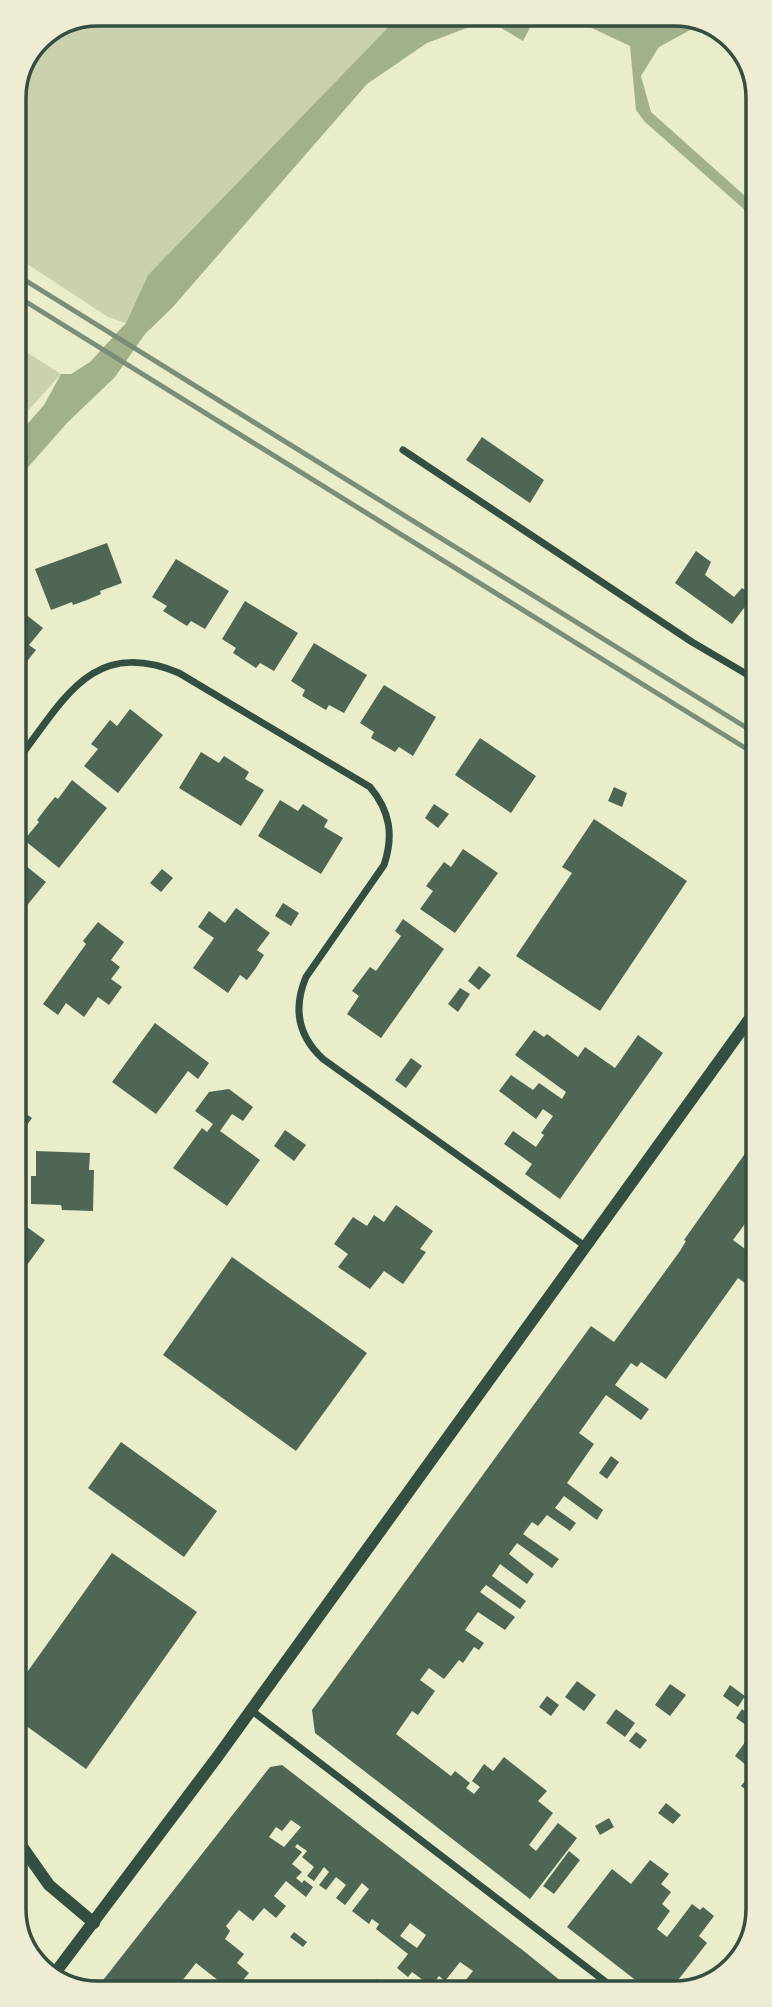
<svg xmlns="http://www.w3.org/2000/svg" width="772" height="2007" font-family="Cabin,sans-serif">
<rect width="100%" height="100%" fill="#e9edc9"/>
<!-- green -->
<g fill="#cad2ad">
<path d="M98,14H401L148,275L126,323L108,317L15,256L14,93L39,38Z"/>
<path d="M15,345L61,374L15,425Z"/>
</g>
<!-- water -->
<g fill="#a3b18a">
<path d="M401,14H537L523,41L488,20L427,43L367,84L172,308L145,334L115,377L67,423L15,482V438L44,405L61,374H71L90,362L126,323L148,275Z"/>
<path d="M562,14H680L703,23L659,47L641,76L651,112L754,204V218L645,122L636,110L630,46Z"/>
</g>
<!-- building -->
<g fill="#4f6655" fill-rule="evenodd">
<path d="M482,437L544,480L530,503L466,460Z"/>
<path d="M107,543L122,583L100,591L101,594L87,600L73,605L72,602L51,610L35,569Z"/>
<path d="M696,551L711,562L705,575L734,597L742,588L753,596L732,624L675,583Z"/>
<path d="M176,559L229,591L205,629L191,621L187,626L163,611L167,606L152,597Z"/>
<path d="M245,601L298,633L274,671L260,663L256,668L233,653L236,648L222,639Z"/>
<path d="M15,606L43,628L29,645L36,650L17,674Z"/>
<path d="M314,643L367,675L344,713L329,705L326,710L302,696L305,690L291,681Z"/>
<path d="M384,685L436,717L413,756L399,747L395,752L371,738L374,732L360,723Z"/>
<path d="M130,709L163,735L118,793L84,766L98,749L91,744L110,720L117,726Z"/>
<path d="M480,738L536,776L511,813L455,775Z"/>
<path d="M201,752L219,763L224,756L249,772L245,779L264,790L241,826L179,788Z"/>
<path d="M72,780L107,808L59,868L24,840L39,822L37,820L46,808L55,797L58,799Z"/>
<path d="M614,787L627,793L622,807L608,801Z"/>
<path d="M280,800L298,811L303,804L328,820L324,827L343,838L321,874L258,836Z"/>
<path d="M434,804L449,814L438,828L425,818Z"/>
<path d="M594,819L687,881L600,1011L516,956L572,873L562,867Z"/>
<path d="M463,849L498,873L455,933L420,909L433,891L426,886L444,862L451,867Z"/>
<path d="M16,858L46,882L16,919Z"/>
<path d="M162,869L173,878L161,892L150,883Z"/>
<path d="M283,903L299,913L291,926L275,916Z"/>
<path d="M236,908L270,933L257,950L264,955L256,968L247,980L240,975L228,993L193,968L214,938L198,927L209,911L225,923Z"/>
<path d="M403,919L444,949L381,1038L347,1014L359,996L352,991L370,967L376,971L401,936L395,931Z"/>
<path d="M98,922L124,942L111,960L120,967L111,979L122,987L109,1005L98,997L84,1017L66,1003L58,1015L43,1004L86,944L83,941Z"/>
<path d="M479,966L491,975L479,990L468,981Z"/>
<path d="M460,988L470,994L458,1012L448,1004Z"/>
<path d="M155,1023L209,1063L198,1079L188,1071L156,1114L112,1082Z"/>
<path d="M534,1030L544,1037L547,1034L578,1057L585,1047L615,1068L638,1035L663,1053L560,1199L525,1174L532,1164L504,1144L513,1131L536,1147L544,1135L541,1133L553,1116L543,1109L536,1119L499,1091L511,1075L533,1090L539,1083L562,1099L566,1092L515,1055Z"/>
<path d="M411,1058L422,1066L406,1088L395,1080Z"/>
<path d="M229,1089L253,1107L243,1121L232,1114L220,1131L260,1160L227,1206L173,1168L202,1128L207,1132L213,1124L195,1111L209,1092Z"/>
<path d="M17,1107L32,1118L17,1139L16,1109Z"/>
<path d="M285,1130L306,1145L294,1161L274,1146Z"/>
<path d="M756,1138V1222L750,1217L733,1240L756,1257V1275L749,1286L738,1278L666,1379L641,1362L637,1367L631,1363L615,1385L649,1409L641,1420L606,1395L579,1433L594,1444L567,1483L603,1510L597,1520L564,1496L555,1508L576,1523L570,1531L547,1515L538,1526L532,1522L523,1534L559,1559L552,1568L517,1543L509,1554L534,1574L527,1584L500,1564L492,1576L526,1601L520,1609L486,1585L480,1592L515,1617L505,1630L478,1612L465,1630L484,1643L479,1650L474,1647L463,1663L459,1660L444,1679L429,1668L420,1680L435,1691L418,1715L412,1711L396,1734L451,1776L455,1771L470,1783L466,1788L474,1794L480,1787L472,1781L484,1764L493,1771L504,1757L547,1791L538,1801L553,1813L529,1845L536,1851L558,1823L577,1838L530,1899L315,1733L312,1710L591,1326L614,1342L680,1251L686,1241L684,1240Z"/>
<path d="M36,1151L90,1153L89,1170H94L93,1211L62,1210L61,1205L31,1204V1176H36Z"/>
<path d="M396,1205L433,1231L420,1249L426,1252L403,1284L384,1271L370,1289L338,1267L348,1254L334,1244L353,1217L367,1226L374,1215L384,1222Z"/>
<path d="M17,1220L45,1240L17,1279Z"/>
<path d="M232,1257L367,1353L296,1451L163,1355Z"/>
<path d="M121,1442L217,1511L184,1557L88,1488Z"/>
<path d="M611,1456L619,1462L607,1479L599,1473Z"/>
<path d="M112,1553L197,1612L86,1769L18,1720V1685Z"/>
<path d="M577,1681L596,1695L584,1711L565,1697Z"/>
<path d="M670,1684L686,1695L670,1716L655,1705Z"/>
<path d="M730,1685L745,1696L738,1707L723,1696Z"/>
<path d="M547,1696L559,1705L551,1716L539,1707Z"/>
<path d="M616,1709L635,1723L625,1737L606,1723Z"/>
<path d="M742,1709L751,1717L746,1725L736,1718Z"/>
<path d="M636,1732L647,1740L640,1749L629,1741Z"/>
<path d="M746,1741L758,1750L746,1765L735,1756Z"/>
<path d="M282,1765L525,1952L572,1990H458L473,1971L460,1962L445,1981L439,1976L431,1986L412,1972L408,1977L397,1968L408,1954L376,1929L379,1924L372,1919L369,1924L352,1911L369,1889L362,1883L345,1905L336,1898L346,1885L336,1877L326,1890L319,1885L329,1872L324,1867L314,1881L307,1876L314,1867L302,1857L307,1851L297,1844L295,1847L302,1852L292,1864L302,1872L296,1878L302,1883L304,1880L313,1887L306,1897L286,1881L274,1896L286,1906L276,1918L264,1908L253,1921L239,1910L226,1926L230,1931L225,1939L244,1954L237,1963L249,1973L233,1992L196,1963L182,1981L183,1992L93,1993L270,1767ZM291,1820L301,1827L284,1847L269,1837L276,1827L282,1831ZM410,1923L426,1935L417,1948L400,1936Z"/>
<path d="M750,1775L758,1780V1789L753,1795L741,1786Z"/>
<path d="M666,1803L681,1815L673,1824L658,1813Z"/>
<path d="M609,1818L614,1827L600,1835L595,1826Z"/>
<path d="M569,1851L580,1860L554,1894L543,1886Z"/>
<path d="M650,1860L669,1874L661,1884L671,1892L662,1904L670,1911L657,1929L667,1937L692,1904L700,1910L703,1907L714,1916L699,1936L707,1943L671,1989H647L567,1927L612,1869L631,1884Z"/>
<path d="M18,1912L31,1937L28,1949L18,1935Z"/>
<path d="M294,1932L307,1942L303,1947L290,1937Z"/>
<path d="M732,1956L738,1961L718,1976H717Z"/>
<path d="M376,1979L385,1987L382,1991H376L371,1987Z"/>
</g>
<g fill="none" stroke-linecap="round" stroke-linejoin="round">
<!-- minor -->
<g stroke="#344e41" stroke-width="7">
<path d="M403,450L692,642L755,679"/>
<path d="M16,762C63,702 91,636 179,673L370,787C390,811 394,835 384,865L306,977C293,1008 298,1036 323,1059L585,1246"/>
<path d="M251,1710L615,1989"/>
</g>
<!-- tertiary -->
<g stroke="#344e41" stroke-width="12">
<path d="M18,1841L49,1885L94,1923"/>
<path d="M52,1977L218,1756L756,1010"/>
</g>
<!-- rail -->
<g stroke="#7c8e77" stroke-width="5">
<path d="M15,274L755,733"/>
<path d="M15,295L755,754"/>
</g>
</g>
<!-- crop -->
<path d="M0 0H772V2007H0ZM98 26H674A72 72 0 0 1 746 98V1909A72 72 0 0 1 674 1981H98A72 72 0 0 1 26 1909V98A72 72 0 0 1 98 26Z" fill="#eeecd3" fill-rule="evenodd"/>
<path fill="none" stroke="#344e41" stroke-width="3.5" d="M98 26H674A72 72 0 0 1 746 98V1909A72 72 0 0 1 674 1981H98A72 72 0 0 1 26 1909V98A72 72 0 0 1 98 26Z"/>
</svg>
